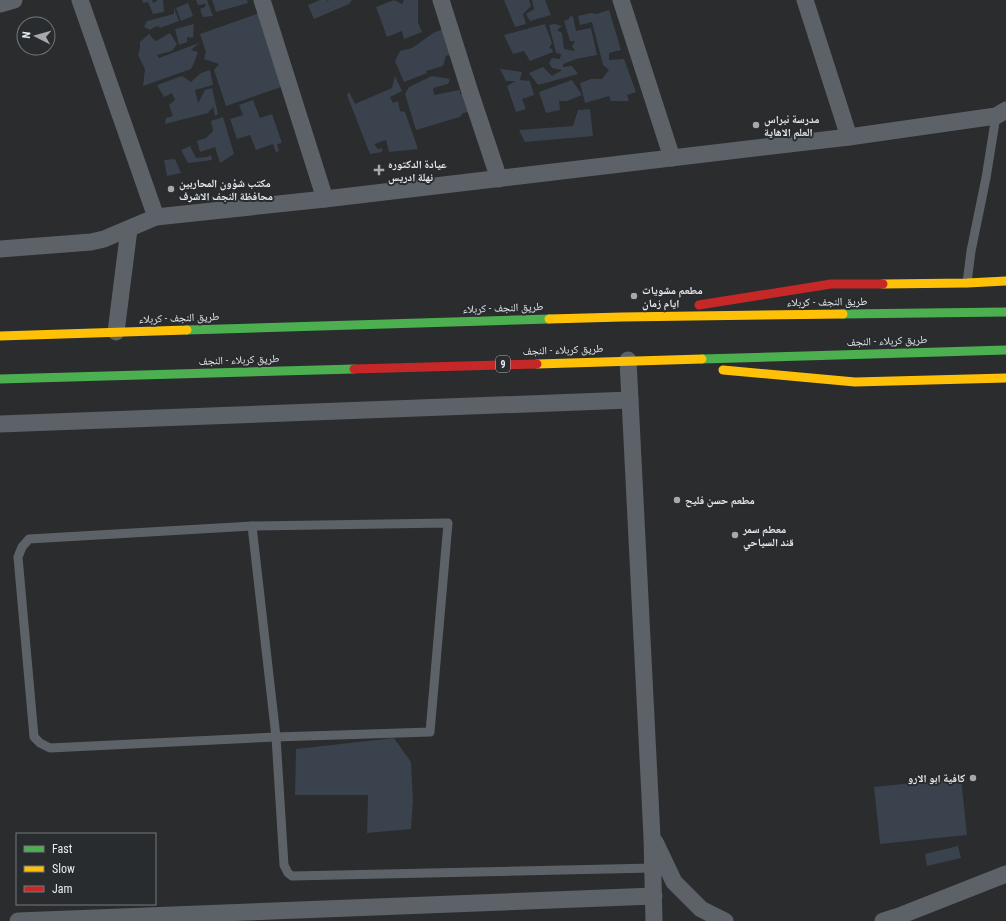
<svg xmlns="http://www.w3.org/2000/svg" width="1006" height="921" font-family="'Roboto Condensed','Noto Naskh Arabic',sans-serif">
<rect width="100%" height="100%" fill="#2a2c2e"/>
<!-- building -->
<g fill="#3a424d">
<path d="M142,0H152L153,3L158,0H163L164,12L153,14L148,2L143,3Z"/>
<path d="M196,0H207L213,16L203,17L200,9L205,7L206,4L198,5Z"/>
<path d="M212,0H247L248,3L216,12Z"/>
<path d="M320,0H327V1L330,0H352L349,4L314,19L308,5Z"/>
<path d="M394,0L402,4L404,0H418V22L422,32L404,39L402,31L387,37L376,7Z"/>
<path d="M504,0H529L531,6L523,14L526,24L515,27Z"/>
<path d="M532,0H545L551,15L530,21L526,14L534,9Z"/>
<path d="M188,3L193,16L181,21L176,8Z"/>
<path d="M174,8L179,21L160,28L158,26L153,28L150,30L144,27L147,21L174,14Z"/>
<path d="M609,10L621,50L609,53V60L624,59L636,92L627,95L629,101H611L609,96L585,103L580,83L591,79H602L609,70L603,65L592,22L580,25L578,16L591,13L596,14Z"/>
<path d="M262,12L287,85L226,106L214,70L219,64L204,59L206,52L200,34Z"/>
<path d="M573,16L576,31L591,28L597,55L576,59L574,60L563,64V67L572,66L578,74L538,85L529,73L543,67L552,76L562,70L552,68L549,63L552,58L560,59L561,54L556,53L549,25L555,24L562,26L557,30L562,33L564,49L575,51L572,46L575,41H570L564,21L569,19V17Z"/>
<path d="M194,24L193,38L187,37V42L179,45L175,29Z"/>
<path d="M545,24L552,43L549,48L552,49L553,52L530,61L524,51L513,54L504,35Z"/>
<path d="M450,27L458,53L446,56L443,66L426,71L427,73L404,82L395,61L400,51L412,48L435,32Z"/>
<path d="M170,33L177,44L172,51L157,55L159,58L199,43L191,50L198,52L194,63L191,69L143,86L145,69L138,55L140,48V42L149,34L155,41L158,40Z"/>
<path d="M500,69L522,72L520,80L530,81L534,95L522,99L526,109L516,112L507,86L515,81H506Z"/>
<path d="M210,70L213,85L195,90L198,103L205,90L212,88L218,114L215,116L213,107L208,113L165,124L166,118L173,116L169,105L175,100L172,93L164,97L157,85L182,76L191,82L201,73Z"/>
<path d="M395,76L402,91L390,97L393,103L398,101L400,111L405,112L418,149L389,152L386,140L374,144L378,149L382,148V152L370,154L347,95L349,92L355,104L392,88Z"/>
<path d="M432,76L450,79L448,84L433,88L434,95L460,90V94L470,92L474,111L463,113L460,117L416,130L405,94L409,87Z"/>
<path d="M572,80L582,95L567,101H559L560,110L546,113L539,92Z"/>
<path d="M253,100L260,118L272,114L282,143L277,144L279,151L276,152L273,144L256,150L250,135L237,139L230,119L243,115L239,105Z"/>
<path d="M590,109L593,136L525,142L519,130L573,126L578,110Z"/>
<path d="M223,117L234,154L220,163L215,147L200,152L197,141L206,138L213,131L211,121Z"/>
<path d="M190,146L196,158L207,157L211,155L212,160L188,163L181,150Z"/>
<path d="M175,159L181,173L167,176L164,160Z"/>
<path d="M394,738L411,762L413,801L411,829L367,833L368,795H295L296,749Z"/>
<path d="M961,778L967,835L880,844L874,787Z"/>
<path d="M958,846L961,858L927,866L925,854Z"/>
</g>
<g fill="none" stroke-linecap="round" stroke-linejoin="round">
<!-- lane -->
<g stroke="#5d6268" stroke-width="9">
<path d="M967,283L971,251L986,178L996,116"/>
<path d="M448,523L430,732L276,737L50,748L40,743L34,737L18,557L22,547L29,539L252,526Z"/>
<path d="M252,526L276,737L284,865L288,873L292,876L653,868"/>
</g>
<!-- street -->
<g stroke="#5d6268" stroke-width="17">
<path d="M80,0L156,217"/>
<path d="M262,0L325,199"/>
<path d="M441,0L470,92L499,179"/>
<path d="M621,0L672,158"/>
<path d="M805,0L849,137"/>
<path d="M0,4L14,0"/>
<path d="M0,249L91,242L104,239L156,217L325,199L849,137L996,116L1006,110"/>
<path d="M116,332L129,229"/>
<path d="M628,360L652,837L654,921"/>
<path d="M0,424L630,400"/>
<path d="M655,842L674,882L701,909L725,921"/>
<path d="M18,921L654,896"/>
<path d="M883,921L902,915L1006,874"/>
</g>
<!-- fast -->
<g stroke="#4caf50" stroke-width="9">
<path d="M843,314L1006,312"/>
<path d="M187,330L549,319"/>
<path d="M702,359L1006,350"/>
<path d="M0,379L354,369"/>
</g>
<!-- slow -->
<g stroke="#ffc107" stroke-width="9">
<path d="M883,284L967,283L1006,281"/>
<path d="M549,319L622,317L843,314"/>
<path d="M0,336L187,330"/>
<path d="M537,364L702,359"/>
<path d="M723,370L855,382L1006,378"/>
</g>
<!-- jam -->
<g stroke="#c62828" stroke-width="9">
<path d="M699,305L831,284H883"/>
<path d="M354,369L537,364"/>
</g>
</g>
<!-- markers -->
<g fill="#a6a8aa" stroke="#292c2f" stroke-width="1.5">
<circle cx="756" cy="125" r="4"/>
<path d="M377 164h4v4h4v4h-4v4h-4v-4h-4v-4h4z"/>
<circle cx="171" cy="189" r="4"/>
<circle cx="634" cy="296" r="4"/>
<circle cx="677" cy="500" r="4"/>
<circle cx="735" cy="535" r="4"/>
<circle cx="973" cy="778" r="4"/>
</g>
<g text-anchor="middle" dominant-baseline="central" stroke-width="4" stroke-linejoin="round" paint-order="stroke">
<!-- shield labels -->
<rect fill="#292c2f" stroke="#afb1b4" stroke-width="1" x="496" y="356" width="14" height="16" rx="3"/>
<g font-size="10" font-weight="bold" fill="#e9eaed">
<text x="503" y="364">9</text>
</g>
<!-- poi labels -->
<g font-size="11" font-weight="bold" fill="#e9eaed" stroke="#292c2f" text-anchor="start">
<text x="764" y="119">مدرسة نبراس<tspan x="764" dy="13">العلم الاهاية</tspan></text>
<text x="388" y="164">عيادة الدكتوره<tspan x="388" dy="13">نهلة ادريس</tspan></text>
<text x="179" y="183">مكتب شؤون المحاربين<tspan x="179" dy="13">محافظة النجف الاشرف</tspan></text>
<text x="642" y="290">مطعم مشويات<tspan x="642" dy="13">ايام زمان</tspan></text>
<text x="685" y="500">مطعم حسن فليح</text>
<text x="743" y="529">معطم سمر<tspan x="743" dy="13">قند السياحي</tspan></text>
<text x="965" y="778" text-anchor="end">كافية ابو الارو</text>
</g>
<!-- street labels -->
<g font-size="11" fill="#e9eaed" stroke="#292c2f">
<text transform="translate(827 302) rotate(-1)">طريق النجف - کربلاء</text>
<text transform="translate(503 308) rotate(-2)">طريق النجف - کربلاء</text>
<text transform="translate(179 318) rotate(-2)">طريق النجف - کربلاء</text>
<text transform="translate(887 341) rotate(-2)">طريق کربلاء - النجف</text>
<text transform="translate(563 350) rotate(-2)">طريق کربلاء - النجف</text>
<text transform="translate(239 360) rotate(-2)">طريق کربلاء - النجف</text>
</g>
</g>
<!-- legend -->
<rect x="16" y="833" width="140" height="72" fill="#292c2f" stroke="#76787b"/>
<rect x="24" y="846" width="20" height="6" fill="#4caf50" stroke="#76787b"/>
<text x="52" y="853" font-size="12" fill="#e9eaed">Fast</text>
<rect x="24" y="866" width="20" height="6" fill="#ffc107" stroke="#76787b"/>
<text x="52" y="873" font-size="12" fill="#e9eaed">Slow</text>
<rect x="24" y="886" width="20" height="6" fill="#c62828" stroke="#76787b"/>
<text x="52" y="893" font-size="12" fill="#e9eaed">Jam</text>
<!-- north arrow -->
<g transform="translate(36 36) rotate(276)"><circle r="19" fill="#292c2f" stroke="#76787b"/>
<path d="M0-3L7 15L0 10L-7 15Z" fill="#a6a8aa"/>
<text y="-6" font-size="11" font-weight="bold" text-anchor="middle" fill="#e9eaed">N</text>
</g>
</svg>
